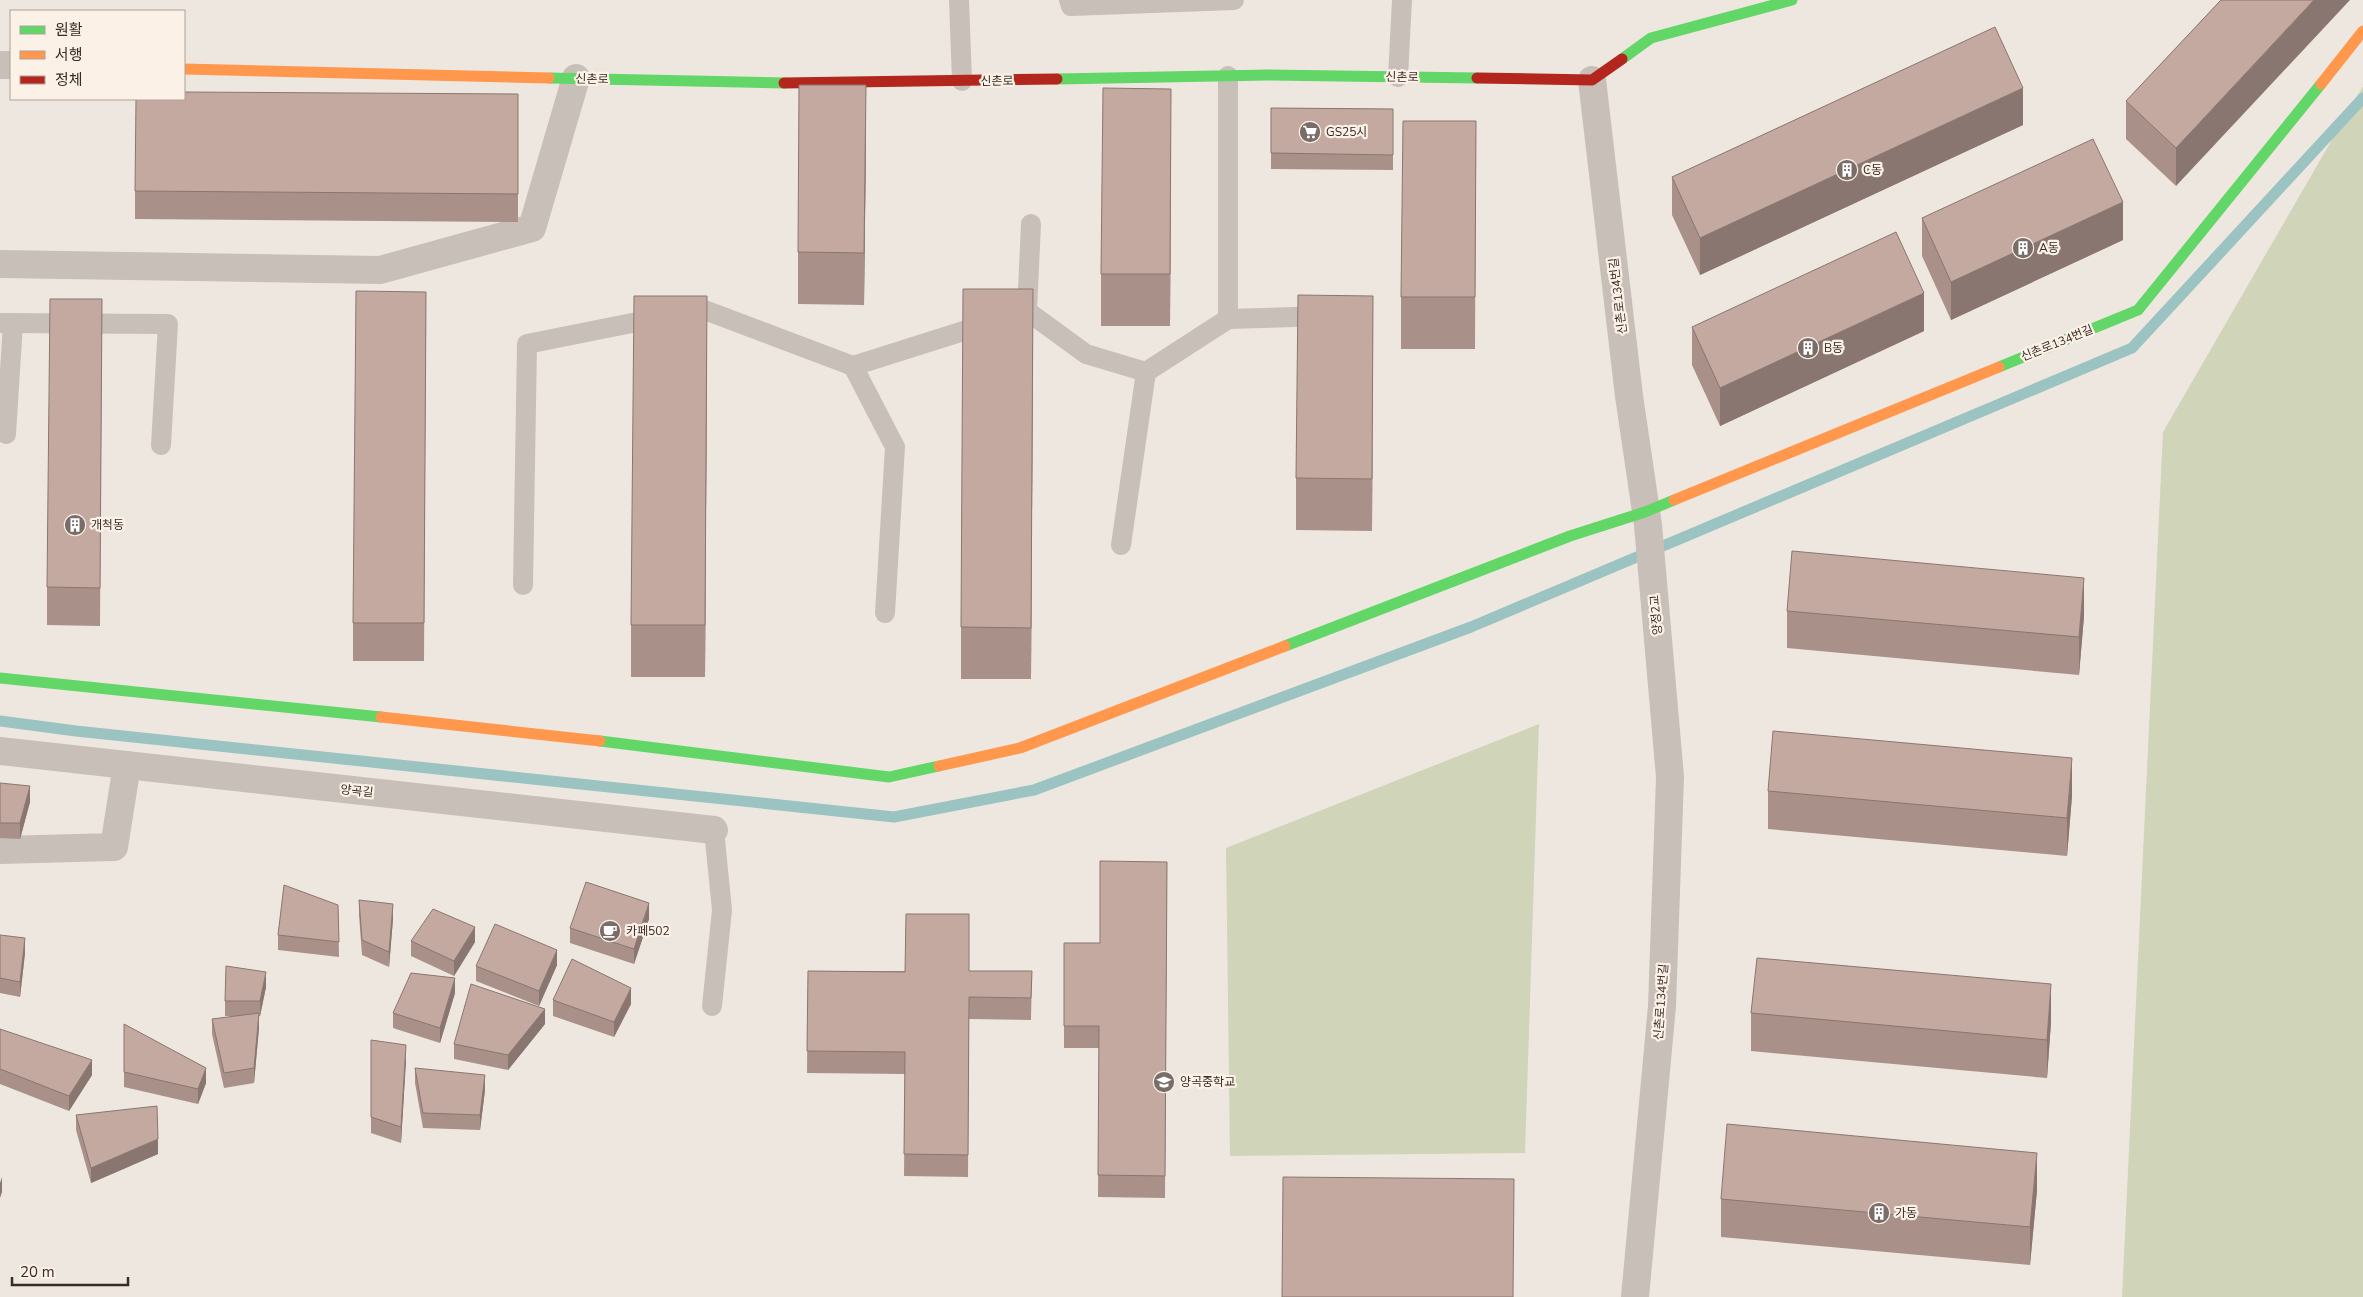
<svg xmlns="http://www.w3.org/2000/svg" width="2363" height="1297" font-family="'Nunito Sans','Noto Sans KR',sans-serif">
<rect width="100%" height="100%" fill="#eee7e0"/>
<!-- green -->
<g fill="#d0d4b8">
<path d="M2363,86V1297H2122L2163,432Z"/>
<path d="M1539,724L1525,1153L1230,1156L1226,848Z"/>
</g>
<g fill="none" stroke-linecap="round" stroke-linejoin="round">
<!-- stream -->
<path stroke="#9ac3c1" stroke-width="11" d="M0,721L76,731L894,817L1034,790L1471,627L2132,348L2363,98"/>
<!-- lane -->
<g stroke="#c8bfb9" stroke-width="20">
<path d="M959,0L962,81"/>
<path d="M1069,0L1071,6L1234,0"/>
<path d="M1398,77L1402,0"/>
<path d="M1027,311L1031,224"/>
<path d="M1228,319L1326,316"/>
<path d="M0,323L168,324L161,445"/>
<path d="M853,366L895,447L885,613"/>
<path d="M6,434L13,323"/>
<path d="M1121,545L1146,372"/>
<path d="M523,585L527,344L702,309L853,366L1027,311L1086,354L1146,372L1228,319V76"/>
<path d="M712,1006L722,910L714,830"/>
</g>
<!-- street -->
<g stroke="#c8bfb9" stroke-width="28">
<path d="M0,65H11"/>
<path d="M1592,80L1629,396L1648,525L1670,777L1662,1006L1635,1297"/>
<path d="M0,264L380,270L532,228L576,78"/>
<path d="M0,751L714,830"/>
<path d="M0,850L114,847L127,765"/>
</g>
<!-- fast -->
<g stroke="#63d668" stroke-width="11">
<path d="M1622,59L1651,38L1792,0"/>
<path d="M549,78L784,83"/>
<path d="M1057,79L1268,75L1477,78"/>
<path d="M1999,367L2138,310L2321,84"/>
<path d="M1285,646L1570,536L1645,512L1674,500"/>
<path d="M0,678L381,717"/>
<path d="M600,741L889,777L939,766"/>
</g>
<!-- slow -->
<g stroke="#ff974d" stroke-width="11">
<path d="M184,69L549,78"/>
<path d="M2321,84L2363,31"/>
<path d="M1674,500L1999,367"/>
<path d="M381,717L600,741"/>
<path d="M939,766L1020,748L1285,646"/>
</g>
<!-- jam -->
<g stroke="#b3261e" stroke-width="11">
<path d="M1477,78L1592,80L1622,59"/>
<path d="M784,83L1057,79"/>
</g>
</g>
<!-- wall -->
<g fill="#a9918a">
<path d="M2221,0L2176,186L2126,139V101Z"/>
<path d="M518,94V222L135,219V191Z"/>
<path d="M1271,108L1393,109V170L1271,169Z"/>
<path d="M1476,121L1475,349H1401V297Z"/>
<path d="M2023,125L1700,275L1672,215V177Z"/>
<path d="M866,137L864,305L798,304V252Z"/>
<path d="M1171,140L1170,326H1101V274Z"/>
<path d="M1922,218L2123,240L1951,320L1922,256Z"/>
<path d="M426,292L424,661H353V623Z"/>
<path d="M1373,296L1372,531L1296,530V478Z"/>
<path d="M102,299L100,626L47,625V587Z"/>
<path d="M1692,327L1924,331L1720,426L1692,365Z"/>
<path d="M1033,341L1031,679H961V627Z"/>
<path d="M707,348L705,677H631V625Z"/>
<path d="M1787,611L2084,616L2079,675L1787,648Z"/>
<path d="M0,783L30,802L20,839L0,838Z"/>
<path d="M1768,791L2072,796L2067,856L1768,829Z"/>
<path d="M1167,862L1165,1198L1098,1197L1099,1048H1064V943H1100Z"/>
<path d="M359,900L393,919L389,967L362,955L359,915Z"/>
<path d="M338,905L339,957L278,950V935Z"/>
<path d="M649,919L634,964L570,943V928Z"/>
<path d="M0,935L25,953L20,997L0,993Z"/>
<path d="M411,941L475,942L454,976L411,956Z"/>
<path d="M557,965L539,1006L476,981V966Z"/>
<path d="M808,971H1032L1031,1020L969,1019L968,1177L904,1176L905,1074L807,1073Z"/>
<path d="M266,987L260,1016H259V1028L254,1083L224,1088L212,1034V1019L237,1016H225V1001Z"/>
<path d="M455,993L440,1043L393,1028V1013Z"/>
<path d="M553,1000L631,1004L614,1037L553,1016Z"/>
<path d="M1751,1013L2051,1022L2047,1078L1751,1051Z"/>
<path d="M124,1024L206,1083L198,1104L124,1087Z"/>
<path d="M545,1024L508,1070L454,1059V1044Z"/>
<path d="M0,1029L92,1075L69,1111L0,1084Z"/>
<path d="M371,1040L406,1060L401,1143L371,1133Z"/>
<path d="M415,1068L485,1090L480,1130L423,1128L415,1083Z"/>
<path d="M76,1115L158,1154L91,1183L76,1130Z"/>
<path d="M2037,1190L2030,1265L1721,1237V1199Z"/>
</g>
<!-- shaded-wall -->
<g fill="#897670">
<path d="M2314,0H2350L2176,186V148Z"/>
<path d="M866,85V137L864,305V253Z"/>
<path d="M2023,88V125L1700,275V238Z"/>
<path d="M1171,89V140L1170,326V274Z"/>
<path d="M2123,202V240L1951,320V282Z"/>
<path d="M1033,289V341L1031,679V628Z"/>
<path d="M1924,293V331L1720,426V388Z"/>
<path d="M707,296V348L705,677V625Z"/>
<path d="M1373,347L1372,531V479Z"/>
<path d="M2084,578V616L2079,675V637Z"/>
<path d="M2072,758V796L2067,856V818Z"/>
<path d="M30,786V802L20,839V823Z"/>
<path d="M649,903V919L634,964V949Z"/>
<path d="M393,904V919L389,967V952Z"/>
<path d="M475,927V942L454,976V961Z"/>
<path d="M25,938V953L20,997V982Z"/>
<path d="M557,950V965L539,1006V991Z"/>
<path d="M266,972V987L260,1016V1001Z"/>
<path d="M455,978V993L440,1043V1028Z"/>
<path d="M2051,984V1022L2047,1078V1040Z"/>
<path d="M631,988V1004L614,1037V1022Z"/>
<path d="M545,1009V1024L508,1070V1055Z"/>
<path d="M259,1013V1028L254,1083V1068Z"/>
<path d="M406,1045V1060L401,1143V1127Z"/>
<path d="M92,1060V1075L69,1111V1096Z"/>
<path d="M206,1068V1083L198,1104V1089Z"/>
<path d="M485,1075V1090L480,1130V1115Z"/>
<path d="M158,1139V1154L91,1183V1168Z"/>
<path d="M2037,1153V1190L2030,1265V1227Z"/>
<path d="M2,1177V1192L0,1198V1183Z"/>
</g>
<!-- building -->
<g fill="#c4a9a0" stroke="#897670">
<path d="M2221,0H2314L2176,148L2126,101Z"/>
<path d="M1995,27L2023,88L1700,238L1672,177Z"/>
<path d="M799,85H866L864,253L798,252Z"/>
<path d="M1103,88L1171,89L1170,274H1101Z"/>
<path d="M184,92L518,94V194L135,191L136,99H184Z"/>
<path d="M1271,108L1393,109V155L1271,153Z"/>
<path d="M1403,121H1476L1475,297H1401Z"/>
<path d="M2093,139L2123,202L1951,282L1922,218Z"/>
<path d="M1896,232L1924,293L1720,388L1692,327Z"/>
<path d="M963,289H1033L1031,628L961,627Z"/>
<path d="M356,291L426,292L424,623H353Z"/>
<path d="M1298,295L1373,296L1372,479L1296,478Z"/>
<path d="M634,296H707L705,625H631Z"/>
<path d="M50,299H102L100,588L47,587Z"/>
<path d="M1792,551L2084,578L2079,637L1787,611Z"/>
<path d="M1773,731L2072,758L2067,818L1768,791Z"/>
<path d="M0,783L30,786L20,823H0Z"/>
<path d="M1100,861L1167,862L1165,1176L1098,1175L1099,1026H1064V943H1100Z"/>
<path d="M586,882L649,903L634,949L570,928Z"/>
<path d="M284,885L338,905L339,942L278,935Z"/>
<path d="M359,900L393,904L389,952L362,940Z"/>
<path d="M433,909L475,927L454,961L411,941Z"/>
<path d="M906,914H969V971H1032L1031,998L969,997L968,1155L904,1154L905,1052L807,1051L808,971L905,972Z"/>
<path d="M495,924L557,950L539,991L476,966Z"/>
<path d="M0,935L25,938L20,982L0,978Z"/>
<path d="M1757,958L2051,984L2047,1040L1751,1013Z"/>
<path d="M572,959L631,988L614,1022L553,1000Z"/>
<path d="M226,966L266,972L260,1001H225Z"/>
<path d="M411,973L455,978L440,1028L393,1013Z"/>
<path d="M471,984L545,1009L508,1055L454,1044Z"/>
<path d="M259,1013L254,1068L224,1073L212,1019Z"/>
<path d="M124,1024L206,1068L198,1089L124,1072Z"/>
<path d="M0,1029L92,1060L69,1096L0,1069Z"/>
<path d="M371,1040L406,1045L401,1127L371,1117Z"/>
<path d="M415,1068L485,1075L480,1115L423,1113Z"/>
<path d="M157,1106L158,1139L91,1168L76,1115Z"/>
<path d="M1727,1124L2037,1153L2030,1227L1721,1199Z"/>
<path d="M1283,1177L1514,1179L1513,1297H1282Z"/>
</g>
<!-- icons -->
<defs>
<g id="supermarket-disc" transform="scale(1.125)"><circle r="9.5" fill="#786d68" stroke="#fbf1e7"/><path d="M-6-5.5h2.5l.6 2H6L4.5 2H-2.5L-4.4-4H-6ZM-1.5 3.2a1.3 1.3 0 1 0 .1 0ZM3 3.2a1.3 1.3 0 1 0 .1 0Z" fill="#fff"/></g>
<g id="building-disc" transform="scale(1.125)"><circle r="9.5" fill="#786d68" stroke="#fbf1e7"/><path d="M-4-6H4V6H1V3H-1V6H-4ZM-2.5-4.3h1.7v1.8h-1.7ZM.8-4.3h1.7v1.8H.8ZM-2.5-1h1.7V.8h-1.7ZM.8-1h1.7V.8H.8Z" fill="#fff"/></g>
<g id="cafe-disc" transform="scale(1.125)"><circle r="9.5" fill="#786d68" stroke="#fbf1e7"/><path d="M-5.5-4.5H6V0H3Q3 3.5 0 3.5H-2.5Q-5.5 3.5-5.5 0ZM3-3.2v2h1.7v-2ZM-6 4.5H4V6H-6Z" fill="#fff"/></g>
<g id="school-disc" transform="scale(1.125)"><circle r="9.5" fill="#786d68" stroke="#fbf1e7"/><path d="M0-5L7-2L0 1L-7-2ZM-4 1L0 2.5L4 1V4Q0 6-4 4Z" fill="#fff"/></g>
</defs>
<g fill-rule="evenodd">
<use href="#supermarket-disc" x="1310" y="132"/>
<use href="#building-disc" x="1847" y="170"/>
<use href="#building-disc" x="2023" y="248"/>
<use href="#building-disc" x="1808" y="348"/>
<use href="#building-disc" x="75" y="525"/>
<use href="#cafe-disc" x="610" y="931"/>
<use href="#school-disc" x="1164" y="1082"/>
<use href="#building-disc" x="1879" y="1213"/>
</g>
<g text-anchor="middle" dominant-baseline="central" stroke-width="4.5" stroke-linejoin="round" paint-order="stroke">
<!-- street labels -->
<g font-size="12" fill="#392c27" stroke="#fbf1e7">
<text transform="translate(1402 77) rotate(1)">신촌로</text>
<text transform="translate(592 79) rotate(1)">신촌로</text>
<text transform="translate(997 81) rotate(-1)">신촌로</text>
<text transform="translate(1618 296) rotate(-97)">신촌로134번길</text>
<text transform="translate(2057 343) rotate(-22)">신촌로134번길</text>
<text transform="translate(1656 615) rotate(-95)">양정2교</text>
<text transform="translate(357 791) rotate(6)">양곡길</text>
<text transform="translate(1661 1002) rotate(-86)">신촌로134번길</text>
</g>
<!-- poi labels -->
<g font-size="12" fill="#392c27" stroke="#fbf1e7" text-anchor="start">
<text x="1326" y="132">GS25시</text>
<text x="1863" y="170">C동</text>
<text x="2039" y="248">A동</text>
<text x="1824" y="348">B동</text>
<text x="91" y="525">개척동</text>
<text x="626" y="931">카페502</text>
<text x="1180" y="1082">양곡중학교</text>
<text x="1895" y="1213">가동</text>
</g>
</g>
<!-- legend -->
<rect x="10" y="10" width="175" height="90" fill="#fbf1e7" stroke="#ada29a"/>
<rect x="20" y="26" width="25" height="8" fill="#63d668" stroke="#ada29a"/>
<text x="55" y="35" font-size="15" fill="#392c27">원활</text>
<rect x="20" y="51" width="25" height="8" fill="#ff974d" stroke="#ada29a"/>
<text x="55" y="60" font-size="15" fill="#392c27">서행</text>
<rect x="20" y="76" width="25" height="8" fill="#b3261e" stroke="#ada29a"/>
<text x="55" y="85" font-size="15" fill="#392c27">정체</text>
<!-- scale -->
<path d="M12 1277v8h116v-8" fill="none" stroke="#392c27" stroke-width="2.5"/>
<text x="20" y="1277" font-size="15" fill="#392c27" stroke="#fbf1e7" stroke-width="4" paint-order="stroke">20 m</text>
</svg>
